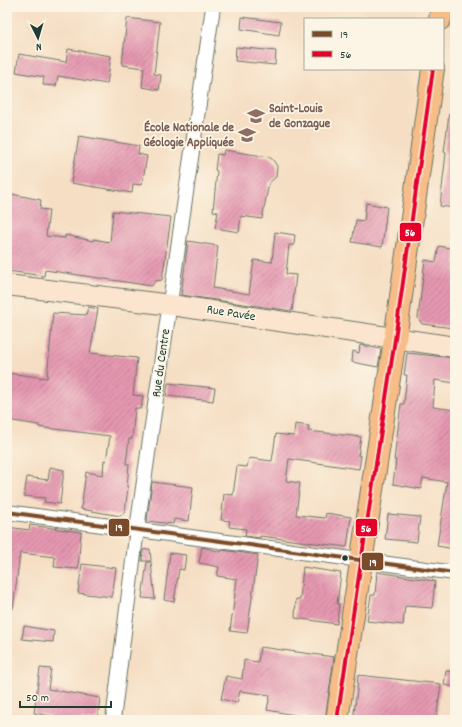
<svg xmlns="http://www.w3.org/2000/svg" width="462" height="727" font-family="Dekko,sans-serif">
<defs>
<pattern id="building-hatch" width="6" height="6" patternUnits="userSpaceOnUse"><rect width="6" height="6" fill="#e597b0"/><path d="M-1 1l2-2M0 6l6-6M5 7l2-2" fill="none" stroke="#b97c90"/></pattern>
</defs>
<rect width="100%" height="100%" fill="#fcf5e5"/>
<filter id="ink" filterUnits="userSpaceOnUse"><feTurbulence type="fractalNoise" baseFrequency=".025" numOctaves="2"/><feDisplacementMap in="SourceGraphic" scale="8" xChannelSelector="R" yChannelSelector="G"/><feConvolveMatrix kernelMatrix="1 2 1 2 8 2 1 2 1" color-interpolation-filters="sRGB"/></filter>
<filter id="wash" filterUnits="userSpaceOnUse"><feTurbulence type="fractalNoise" baseFrequency=".012" numOctaves="4" result="noise"/><feDisplacementMap in="SourceGraphic" scale="16" xChannelSelector="R" yChannelSelector="G"/><feGaussianBlur stdDeviation="0.9" result="paint"/><feColorMatrix in="noise" values="0 0 0 0 0 0 0 0 0 0 0 0 0 0 0 0 0 1.4 0 .05"/><feComposite in="paint" operator="in"/></filter>
<g filter="url(#wash)">
<rect width="100%" height="100%" fill="#f5dec3"/>
<g id="blocks">
<!-- building -->
<g fill="url(#building-hatch)">
<path d="M242,17L281,22L279,35L241,29Z"/>
<path d="M127,18L160,22L154,74L161,75L159,90L142,87L144,68L122,65Z"/>
<path d="M236,47L276,51L275,65L235,61Z"/>
<path d="M68,49L111,56L107,84L58,76L56,86L43,85L44,77L16,72L19,54L66,62Z"/>
<path d="M449,114H455V208L440,206L446,153L444,152Z"/>
<path d="M79,136L139,146L138,154L147,156L142,185L133,184L132,193L71,183Z"/>
<path d="M224,150L269,157L273,160L277,166L276,177L269,183L262,219L241,216L239,232L215,228L218,212L213,211L217,171L215,170L217,154L223,155Z"/>
<path d="M7,193L41,200L40,209L49,210L46,236L65,238V235L93,241V239L110,242L113,211L171,217L162,280L155,281L152,286L45,270L44,276L7,271Z"/>
<path d="M366,203L387,207L382,247L352,242L356,220L364,221Z"/>
<path d="M275,232L295,235L294,245H289L286,274L296,275L292,311L181,295L188,241L218,246L213,288L249,294L254,260L272,262Z"/>
<path d="M439,246L455,249V308L453,328L422,324L418,318L425,260L436,262Z"/>
<path d="M88,307L98,309L90,353L137,358L133,395L143,396L141,409L135,408L132,439H129L126,464H129L127,487H128L125,512L120,516L81,509L86,472L103,475L104,460L106,461L110,436L39,427V425L7,420V373L47,378L53,313L86,315Z"/>
<path d="M360,345L381,349L378,367L352,362L353,351L359,353Z"/>
<path d="M407,353L455,358V383L435,380L433,407L455,410V549L437,546L447,482L423,478L421,489L393,484L396,460H394L401,404H404L407,375H404Z"/>
<path d="M168,383L215,388L213,401L166,396Z"/>
<path d="M295,424L309,426L308,431L361,437L358,456H361L359,469L289,459L286,481L300,483L296,515L325,518L326,513L351,517L347,547L260,536V538L245,536L246,529L229,527L230,521L221,520L224,494L233,495L237,466L247,467L249,458L272,461L276,434L294,436Z"/>
<path d="M50,467L64,470L60,504L44,502L45,498L24,496L27,477L48,480Z"/>
<path d="M152,482L193,487L189,521L174,519L173,524L147,521Z"/>
<path d="M388,514L420,517L417,542L385,539Z"/>
<path d="M30,525L81,532L78,569L54,567L55,557L20,553L13,609H7V527L29,530Z"/>
<path d="M202,547L221,552L222,550L258,555L247,633L230,631L237,579L217,576L219,567L199,563Z"/>
<path d="M150,549L151,561H142L143,550Z"/>
<path d="M170,553L186,555L184,570L179,569L174,602L164,600Z"/>
<path d="M147,562H151L155,599L142,598Z"/>
<path d="M82,564L116,568L112,597L78,593Z"/>
<path d="M303,567L341,573L337,604H339L337,624L295,618L296,599H300Z"/>
<path d="M377,572L435,581L432,608L405,606L403,625L367,621L371,595H375Z"/>
<path d="M24,626L54,631L53,642L22,639Z"/>
<path d="M260,647L334,657L325,720H306V717L267,710L270,695L240,691L237,703L221,699L226,676L242,679L244,660L258,662Z"/>
<path d="M40,668L51,669L48,689L100,698L97,720H49L50,716L34,713Z"/>
<path d="M446,671L455,672V687L444,685Z"/>
<path d="M358,675L441,684L436,720H353L357,691Z"/>
</g>
</g>
</g>
<g filter="url(#ink)">
<use href="#blocks" fill-opacity="0" stroke="#6a7566" stroke-width="1"/>
<g fill="none" stroke-linecap="round" stroke-linejoin="round">
<!-- street casing -->
<g stroke="#6a7566" stroke-width="16">
<g id="street">
<path d="M7,512L455,573"/>
<path d="M113,720L137,529L213,7"/>
</g>
</g>
<!-- secondary casing -->
<g stroke="#6a7566" stroke-width="22">
<path id="secondary" d="M7,285L171,305L455,347"/>
</g>
<!-- primary casing -->
<g stroke="#6a7566" stroke-width="24">
<g id="primary">
<path d="M440,19L442,7"/>
<path d="M337,720L395,339L433,69"/>
</g>
</g>
<!-- street -->
<use href="#street" stroke="#fff" stroke-width="14"/>
<!-- secondary -->
<use href="#secondary" stroke="#fce5cf" stroke-width="20"/>
<!-- primary -->
<use href="#primary" stroke="#f7bd88" stroke-width="22"/>
<!-- bus-1 casing -->
<g stroke="#fcf5e5" stroke-width="7">
<path id="bus-1" d="M7,512L455,573"/>
</g>
<!-- bus-2 casing -->
<g stroke="#fcf5e5" stroke-width="7">
<path id="bus-2" d="M337,720L395,339L433,69"/>
</g>
<!-- bus-1 -->
<use href="#bus-1" stroke="#7a4b2a" stroke-width="4"/>
<!-- bus-2 -->
<use href="#bus-2" stroke="#e4002b" stroke-width="4"/>
</g>
</g>
<!-- icons -->
<defs>
<g id="university-bare" transform="scale(1.38)"><path d="M0-5L7-2L0 1L-7-2ZM-4 1L0 2.5L4 1V4Q0 6-4 4Z" fill="#8d6e63" stroke="#fcf5e5" stroke-width="2.5" paint-order="stroke"/></g>
</defs>
<g fill-rule="evenodd">
<use href="#university-bare" x="256" y="116"/>
<use href="#university-bare" x="247" y="135"/>
</g>
<!-- markers -->
<circle fill="#1f3d34" stroke="#fcf5e5" stroke-width="1.5" cx="345" cy="558" r="3.5"/>
<g text-anchor="middle" dominant-baseline="central" stroke-width="3.5" stroke-linejoin="round" paint-order="stroke">
<!-- education labels -->
<g font-size="13" font-weight="bold" fill="#785e54" stroke="#fcf5e5" text-anchor="start">
<text x="269" y="109">Saint-Louis<tspan x="269" dy="15">de Gonzague</tspan></text>
<text x="234" y="128" text-anchor="end">École Nationale de<tspan x="234" dy="15">Géologie Appliquée</tspan></text>
</g>
<!-- street labels -->
<g font-size="13" fill="#1f3d34" stroke="#fcf5e5">
<text transform="translate(231 314) rotate(9)">Rue Pavée</text>
<text transform="translate(162 363) rotate(-82)">Rue du Centre</text>
</g>
</g>
<g stroke="#fcf5e5" stroke-width="1.5">
<rect x="399" y="222" width="23" height="20" rx="4" fill="#e4002b"/>
<rect x="108" y="518" width="22" height="19" rx="4" fill="#7a4b2a"/>
<rect x="355" y="518" width="23" height="19" rx="4" fill="#e4002b"/>
<rect x="361" y="552" width="23" height="19" rx="4" fill="#7a4b2a"/>
</g>
<g font-size="11" text-anchor="middle" font-weight="bold" fill="#fff">
<text x="410" y="236">56</text>
<text x="119" y="531">19</text>
<text x="366" y="532">56</text>
<text x="373" y="566">19</text>
</g>
<!-- margin -->
<rect width="462" height="727" fill="none" stroke="#fcf5e5" stroke-width="24"/>
<!-- legend -->
<rect x="304" y="18" width="140" height="52" fill="#fcf5e5" stroke="#a4ab9e"/>
<rect x="312" y="31" width="20" height="6" fill="#7a4b2a" stroke="#a4ab9e"/>
<text x="340" y="38" font-size="12" fill="#1f3d34">19</text>
<rect x="312" y="51" width="20" height="6" fill="#e4002b" stroke="#a4ab9e"/>
<text x="340" y="58" font-size="12" fill="#1f3d34">56</text>
<!-- north arrow -->
<g transform="translate(38 38) rotate(175)" stroke="#fcf5e5" stroke-width="3" paint-order="stroke">
<path d="M0-3L7 15L0 10L-7 15Z" fill="#1f3d34"/>
<text y="-6" font-size="11" font-weight="bold" text-anchor="middle" fill="#1f3d34">N</text>
</g>
<!-- scale -->
<path d="M20 701v6h91v-6" fill="none" stroke="#1f3d34" stroke-width="2"/>
<text x="26" y="701" font-size="12" fill="#1f3d34" stroke="#fcf5e5" stroke-width="3" paint-order="stroke">50 m</text>
</svg>
